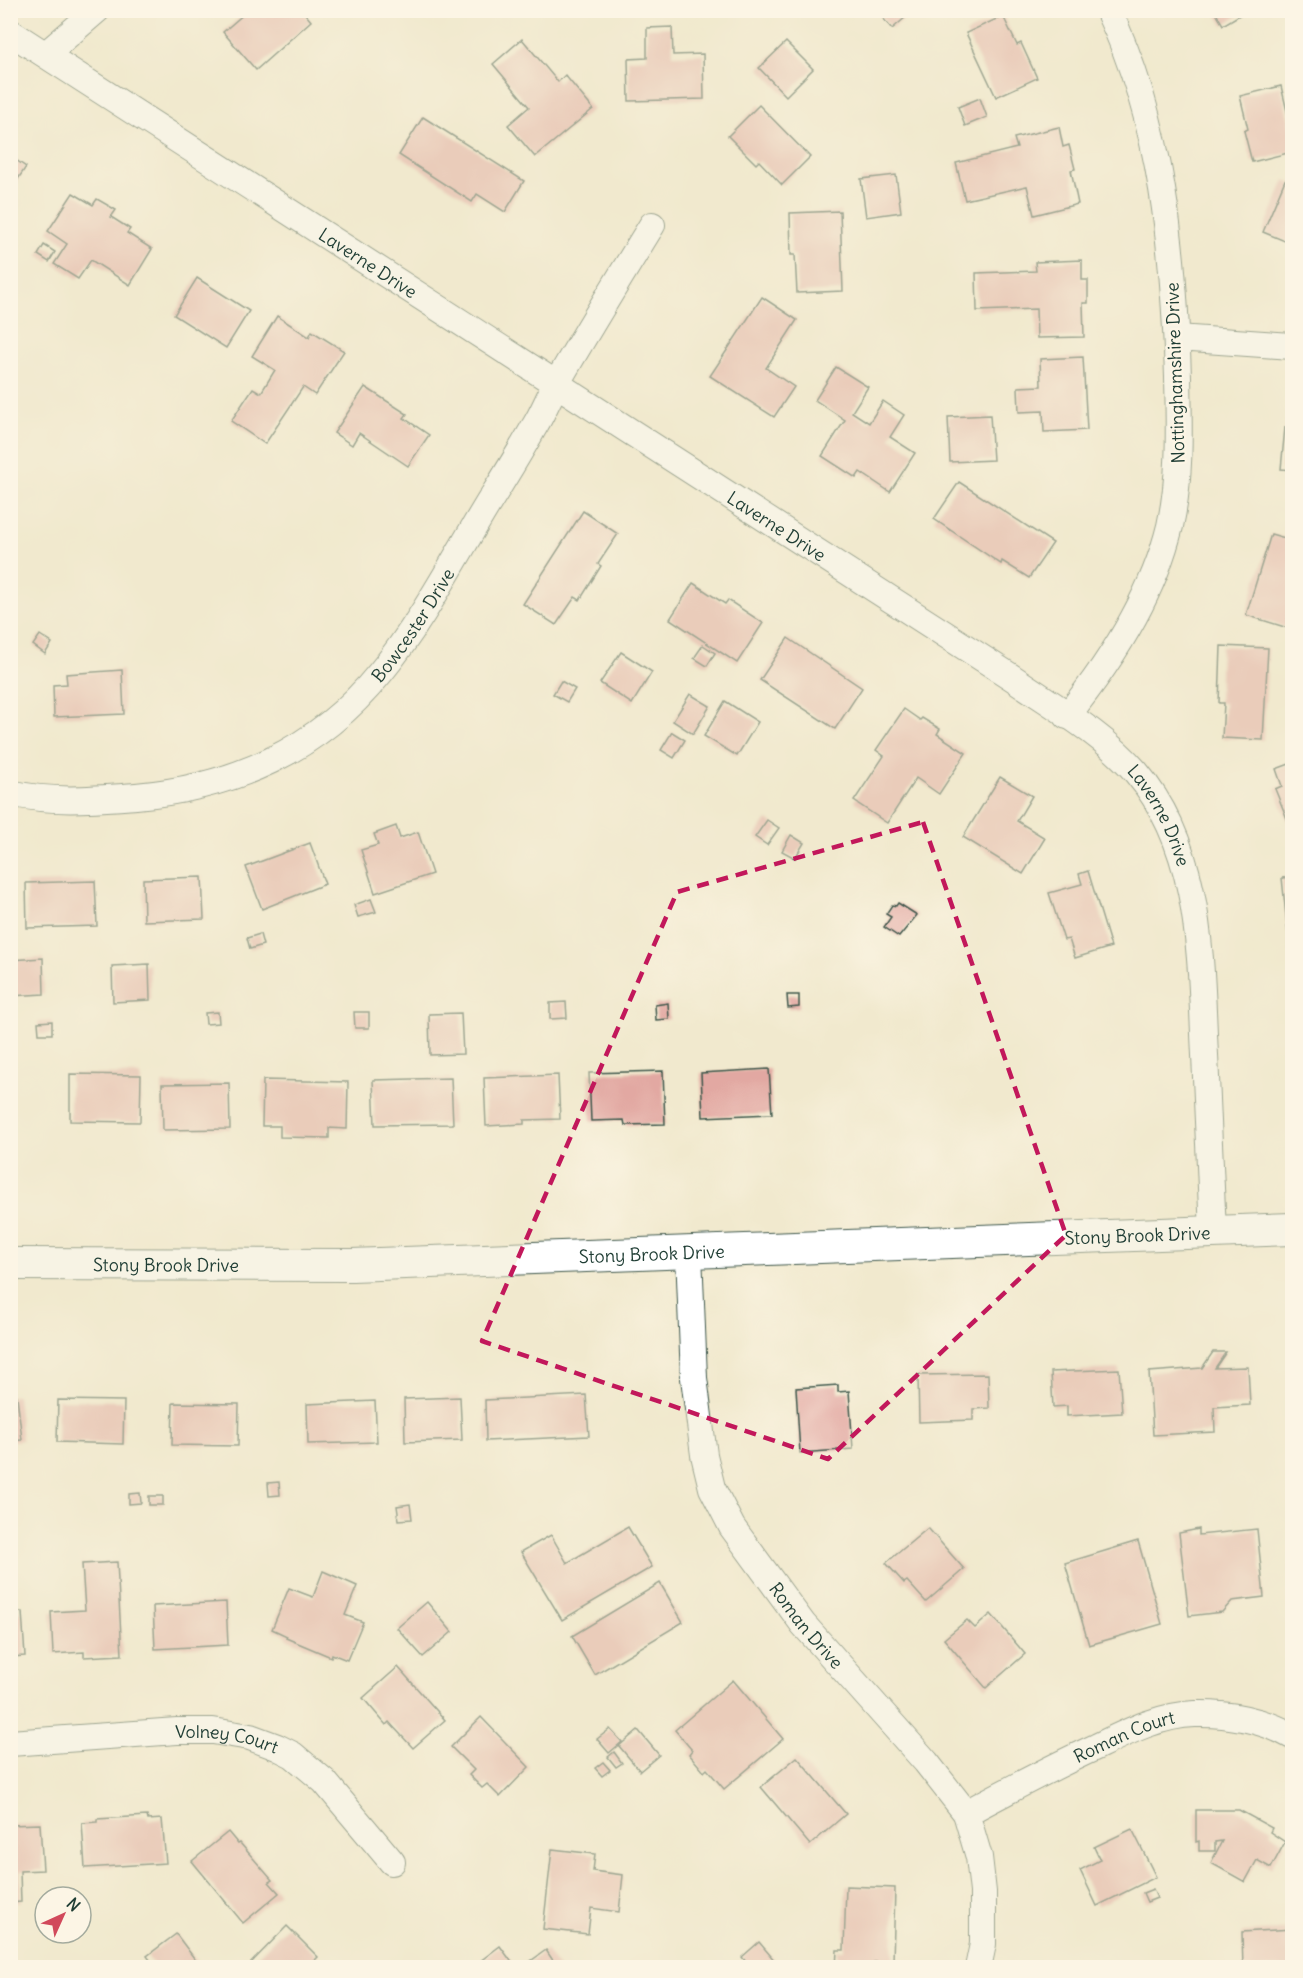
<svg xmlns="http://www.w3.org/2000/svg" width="1303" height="1978" font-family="Delius,sans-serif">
<rect width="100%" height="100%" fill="#fcf5e5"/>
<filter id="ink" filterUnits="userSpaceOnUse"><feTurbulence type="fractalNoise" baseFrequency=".0167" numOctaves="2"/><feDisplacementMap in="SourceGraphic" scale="12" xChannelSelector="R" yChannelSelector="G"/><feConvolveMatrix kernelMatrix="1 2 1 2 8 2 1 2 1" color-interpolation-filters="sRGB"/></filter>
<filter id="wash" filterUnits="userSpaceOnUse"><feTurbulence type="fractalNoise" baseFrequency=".008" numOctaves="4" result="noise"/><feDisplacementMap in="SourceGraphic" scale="24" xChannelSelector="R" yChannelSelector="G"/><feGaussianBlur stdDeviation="1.35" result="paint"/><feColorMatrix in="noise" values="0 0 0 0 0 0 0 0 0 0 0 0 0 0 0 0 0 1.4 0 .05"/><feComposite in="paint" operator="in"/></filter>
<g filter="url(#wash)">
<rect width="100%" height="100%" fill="#f1e9ce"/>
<g id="blocks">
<!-- building -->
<g fill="#e2a8a2">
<path d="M245,10H302L311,21L256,70L223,32L246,12Z"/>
<path d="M876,10H914L892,29Z"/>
<path d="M1214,10H1248L1223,25Z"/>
<path d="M1003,16L1017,45L1021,43L1037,78L996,97L966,33Z"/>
<path d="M672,27L673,55L703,54L704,99L629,101L628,59L647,58V28Z"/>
<path d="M522,39L558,82L565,75L593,109L535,157L508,125L529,107L493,64Z"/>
<path d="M786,42L813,69L786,96L759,68Z"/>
<path d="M1281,86L1292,132V152L1252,162L1244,131L1248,129L1240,96Z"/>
<path d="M980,98L987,117L965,126L958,107Z"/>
<path d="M759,105L810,157L782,185L759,161L756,164L728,136Z"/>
<path d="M423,117L524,181L505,212L477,194L472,202L399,155Z"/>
<path d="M1059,127L1063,147L1069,145L1075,169L1071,170L1078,204L1034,215L1027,186L965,200L956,163L1017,148L1014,138Z"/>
<path d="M10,156L26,167L10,191Z"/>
<path d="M896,175L901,212L866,217L861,179Z"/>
<path d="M1285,180L1292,183V244L1263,232Z"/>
<path d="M73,193L93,205L97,199L116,210L111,217L130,229L127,233L152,249L130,285L91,260L78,279L54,264L67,244L48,231Z"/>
<path d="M840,211L843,291L797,293L795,255H791L790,213Z"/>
<path d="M44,245L55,252L49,262L38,255Z"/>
<path d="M1082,260V280H1088V303H1083L1084,337L1037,338L1036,309L977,311L976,273L1036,271L1035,262Z"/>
<path d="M197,278L249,311L226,348L174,315Z"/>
<path d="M762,297L797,320L766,368L794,387L774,417L710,376Z"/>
<path d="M277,316L309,337L312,331L344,351L315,395L303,387L265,444L231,421L253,388L261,393L275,370L252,356Z"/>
<path d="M1083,357L1087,430L1044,432L1043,411L1019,412L1018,387L1041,386L1040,359Z"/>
<path d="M836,367L868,387L852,412L869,423L883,401L904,415L890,437L915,453L890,492L860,472L856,478L822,456L845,420L815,400Z"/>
<path d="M365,387L407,414L404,418L429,435L408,466L359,433L352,445L334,433Z"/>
<path d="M990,415L993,460L950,462L948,417Z"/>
<path d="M1285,427L1292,428V470L1281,469Z"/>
<path d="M959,482L1053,543L1029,578L1002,561L1001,564L934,519Z"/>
<path d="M583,511L618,534L598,564L601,566L580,600L575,597L556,625L523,604Z"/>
<path d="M1271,534L1292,540L1291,629L1246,615Z"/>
<path d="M693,583L725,604L728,600L763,623L737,663L670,619Z"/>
<path d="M40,635L52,643L45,654L33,645Z"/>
<path d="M788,638L862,688L835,729L760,680Z"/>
<path d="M703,645L715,653L707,666L694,658Z"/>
<path d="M1221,646L1268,648L1263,740L1222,738L1224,703H1219Z"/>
<path d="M621,652L652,672L632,704L600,683Z"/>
<path d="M122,670L124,714L54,717L53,685L67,684L66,674Z"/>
<path d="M561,681L575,689L567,702L553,694Z"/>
<path d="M690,694L710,706L693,734L673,721Z"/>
<path d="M725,701L758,722L737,756L704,736Z"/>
<path d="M904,709L920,720L922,718L940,729L937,734L966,753L939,794L916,778L887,823L854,801L884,756L876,750Z"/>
<path d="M672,732L685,740L674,758L661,750Z"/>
<path d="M1292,763V831L1275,789L1282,786L1276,769Z"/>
<path d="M1000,777L1032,796L1017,821L1045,838L1023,874L963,837Z"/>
<path d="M767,820L779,828L767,845L755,837Z"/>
<path d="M396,826L400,838L418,832L432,874L375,893L361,850L378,845L374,834Z"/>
<path d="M791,835L804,843L795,858L782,851Z"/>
<path d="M310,843L325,884L262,909L246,867Z"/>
<path d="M1088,871L1111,947L1075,958L1069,939L1064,940L1049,893L1082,884L1079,874Z"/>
<path d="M202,877L204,919L144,921L143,879Z"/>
<path d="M1292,877V954H1290L1282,878Z"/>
<path d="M95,881L97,926L27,928L26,883Z"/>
<path d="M371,899L376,912L358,917L354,905Z"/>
<path d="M898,903L917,915L899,937L884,927L891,917L886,914L892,905L896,906Z"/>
<path d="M260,934L263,945L250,949L247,938Z"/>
<path d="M43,958L44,994L10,996V960Z"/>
<path d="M149,964L150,1000L113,1002L112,966Z"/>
<path d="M787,995H799V1007L788,1008Z"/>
<path d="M566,1002L567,1018L550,1019V1003Z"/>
<path d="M668,1003L669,1019L656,1020L655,1005Z"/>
<path d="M218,1012L219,1023L206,1024L205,1013Z"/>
<path d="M354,1012H369V1028H355Z"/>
<path d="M461,1013L463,1054L430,1055L429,1014Z"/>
<path d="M1289,1016H1292V1057H1291Z"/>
<path d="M52,1021V1034H39L38,1022Z"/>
<path d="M769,1069L772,1114L703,1117L701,1073Z"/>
<path d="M663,1071L665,1124L625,1125L624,1120L591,1121L589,1073Z"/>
<path d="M70,1074L141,1075L140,1122L70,1121Z"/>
<path d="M558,1075L560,1119L524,1120V1124L486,1126L484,1078Z"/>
<path d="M451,1078L453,1124L375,1125L373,1080Z"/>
<path d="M263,1080L348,1082L347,1129L329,1128V1138L280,1137V1126H262Z"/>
<path d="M229,1083L230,1129L163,1130L162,1084Z"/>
<path d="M1213,1352H1226L1215,1368L1248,1367L1250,1405L1214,1407L1215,1432L1153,1435L1149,1372L1202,1368Z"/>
<path d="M1119,1369L1122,1413L1067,1416V1406L1053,1407L1051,1372Z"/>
<path d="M988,1374L989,1408L973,1409V1420L919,1422L918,1375Z"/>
<path d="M838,1385V1392L849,1391L853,1449L800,1453L796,1388Z"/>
<path d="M586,1395L589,1436L486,1441L485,1400Z"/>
<path d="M10,1396H17L22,1440L10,1441Z"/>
<path d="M460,1397L462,1440L405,1442L404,1399Z"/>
<path d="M58,1400L124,1401L123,1444L57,1442Z"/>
<path d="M375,1401L377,1442L308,1444L307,1404Z"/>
<path d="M173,1403L239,1404L238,1446L172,1445Z"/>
<path d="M279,1482L280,1495L269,1496L268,1483Z"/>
<path d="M140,1493L141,1503L129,1504V1494Z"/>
<rect x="149" y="1496" width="14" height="9"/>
<path d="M410,1504L412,1519L399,1520L397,1506Z"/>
<path d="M628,1527L652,1567L562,1620L521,1552L551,1535L567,1563Z"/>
<path d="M928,1528L964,1569L926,1602L907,1581L904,1583L886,1563Z"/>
<path d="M1199,1529V1535L1257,1529L1264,1597L1232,1601L1222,1612L1189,1616L1179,1533Z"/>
<path d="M1138,1541L1162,1624L1089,1645L1065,1563Z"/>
<path d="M117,1562L122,1655L84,1657V1652L53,1654L51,1612L85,1610L82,1564Z"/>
<path d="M323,1571L357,1586L345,1615L363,1622L347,1660L332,1654L331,1657L286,1638L287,1636L272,1629L289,1588L313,1597Z"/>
<path d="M660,1583L683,1622L595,1675L572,1636Z"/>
<path d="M226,1602L228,1645L155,1649L153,1606Z"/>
<path d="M427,1602L452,1632L423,1657L397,1628Z"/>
<path d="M10,1612H22L25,1656L10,1657Z"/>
<path d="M991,1614L1025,1654L986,1688L944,1639L967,1620L975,1628Z"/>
<path d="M398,1667L445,1720L413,1748L389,1722L386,1725L363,1698Z"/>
<path d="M733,1680L783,1739L724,1789L707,1769L704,1772L689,1754L692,1750L675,1730Z"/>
<path d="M481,1717L529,1767L500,1797L487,1784L482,1788L469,1775L474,1770L451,1747Z"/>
<path d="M610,1729L622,1742L609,1753L597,1739Z"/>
<path d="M638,1730L659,1755L640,1771L619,1746Z"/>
<path d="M614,1752L622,1763L616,1767L608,1757Z"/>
<path d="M797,1757L846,1814L810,1845L761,1787Z"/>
<path d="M603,1762L610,1770L602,1776L595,1768Z"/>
<path d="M1196,1810H1239L1272,1828L1270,1832L1285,1842L1271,1868L1257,1860L1245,1882L1211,1863L1222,1841L1215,1842V1851H1199V1841L1196,1842Z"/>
<path d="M147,1816L148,1820L162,1819L166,1863L85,1868L82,1823L97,1822V1819Z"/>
<path d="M40,1824L43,1870L20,1871L21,1902L10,1903V1825Z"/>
<path d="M1132,1829L1156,1877L1097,1906L1080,1870L1100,1860L1094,1847Z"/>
<path d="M228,1832L238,1844L240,1843L272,1880L269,1882L279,1893L243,1923L192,1861Z"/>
<path d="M552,1849L595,1854L593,1871L623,1875L619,1912L591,1908L588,1934L543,1929Z"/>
<path d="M846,1886L895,1888L893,1962H874L873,1968H836L837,1950H844Z"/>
<path d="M1153,1889L1157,1898L1147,1902L1143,1893Z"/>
<path d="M287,1926L318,1957L307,1968H246Z"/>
<path d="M1292,1929V1968H1243L1242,1932Z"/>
<path d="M176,1934L197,1962L191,1968H156L147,1956Z"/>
<path d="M759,1942L781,1968H751L742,1957Z"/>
<path d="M500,1946L516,1968H471Z"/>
<path d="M546,1950L558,1968H521Z"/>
</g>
</g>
</g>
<g filter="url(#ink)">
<use href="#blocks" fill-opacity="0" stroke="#3e574b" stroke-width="1.5"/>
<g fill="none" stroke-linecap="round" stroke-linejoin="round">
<!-- minor casing -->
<g stroke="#3e574b" stroke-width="28">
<g id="minor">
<path id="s1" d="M10,32L1013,678C1055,707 1103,734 1136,772C1203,851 1200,958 1205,1055C1208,1114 1210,1173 1213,1232"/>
<path d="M46,54L97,10"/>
<path d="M1177,338L1292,346"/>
<path d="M1067,716C1112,660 1153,596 1170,526C1181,476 1179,427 1178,377C1174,253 1163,124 1108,10"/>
<path id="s2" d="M10,793C52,803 95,799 136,796C234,787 317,751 380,673C421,623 452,563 486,507C502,481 519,454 534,427C543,413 549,396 558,381C588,329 620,277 652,225"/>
<path id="s3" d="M689,1253L694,1378L704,1455L712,1488L732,1527L803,1624L926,1762L966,1813L979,1857L983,1892V1944L978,1968"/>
<path id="s4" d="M10,1743L177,1731H213L250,1737L277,1747L293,1755L324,1781L392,1862"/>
<path id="s5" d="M966,1813C1009,1790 1052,1767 1096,1747C1127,1732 1160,1715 1195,1714C1227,1713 1264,1720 1292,1736"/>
</g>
</g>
<!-- tertiary casing -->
<g stroke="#3e574b" stroke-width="34">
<g id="tertiary">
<path id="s6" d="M10,1264L352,1265L1292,1229"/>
</g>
</g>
<!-- minor -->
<use href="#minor" stroke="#fff" stroke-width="26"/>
<!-- tertiary -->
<use href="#tertiary" stroke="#fff" stroke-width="32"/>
</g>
</g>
<!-- marked area -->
<path d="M0 0H1303V1978H0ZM923,822L1066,1235L828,1459L482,1341L677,892Z" fill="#f1e9ce" fill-opacity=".55" fill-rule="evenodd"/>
<path fill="none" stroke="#c2185b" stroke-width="4.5" stroke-dasharray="12 8" stroke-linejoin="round" d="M923,822L1066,1235L828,1459L482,1341L677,892Z"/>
<g text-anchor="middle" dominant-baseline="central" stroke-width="5" stroke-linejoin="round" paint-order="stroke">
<!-- street labels -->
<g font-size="18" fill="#1f3d34" stroke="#fcf5e5">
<text stroke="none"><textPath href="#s1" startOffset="426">Laverne Drive</textPath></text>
<text transform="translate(1175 373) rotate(-92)">Nottinghamshire Drive</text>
<text stroke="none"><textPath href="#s1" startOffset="912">Laverne Drive</textPath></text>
<text stroke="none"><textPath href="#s2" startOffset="466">Bowcester Drive</textPath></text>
<text stroke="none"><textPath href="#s1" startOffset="1398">Laverne Drive</textPath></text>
<text stroke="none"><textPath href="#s6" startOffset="1128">Stony Brook Drive</textPath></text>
<text stroke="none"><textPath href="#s6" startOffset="642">Stony Brook Drive</textPath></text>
<text stroke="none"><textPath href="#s6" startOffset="156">Stony Brook Drive</textPath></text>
<text stroke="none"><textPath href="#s3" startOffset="404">Roman Drive</textPath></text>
<text stroke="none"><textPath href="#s5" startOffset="176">Roman Court</textPath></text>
<text stroke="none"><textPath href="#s4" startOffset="218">Volney Court</textPath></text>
</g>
</g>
<!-- margin -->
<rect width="1303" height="1978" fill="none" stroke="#fcf5e5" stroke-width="36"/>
<!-- north arrow -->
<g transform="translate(63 1915) rotate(45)"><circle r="28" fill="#fcf5e5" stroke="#a4ab9e" stroke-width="1.5"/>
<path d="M0-4.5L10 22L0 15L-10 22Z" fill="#d1495b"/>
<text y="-9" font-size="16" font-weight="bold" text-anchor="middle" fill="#1f3d34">N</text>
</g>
</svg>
